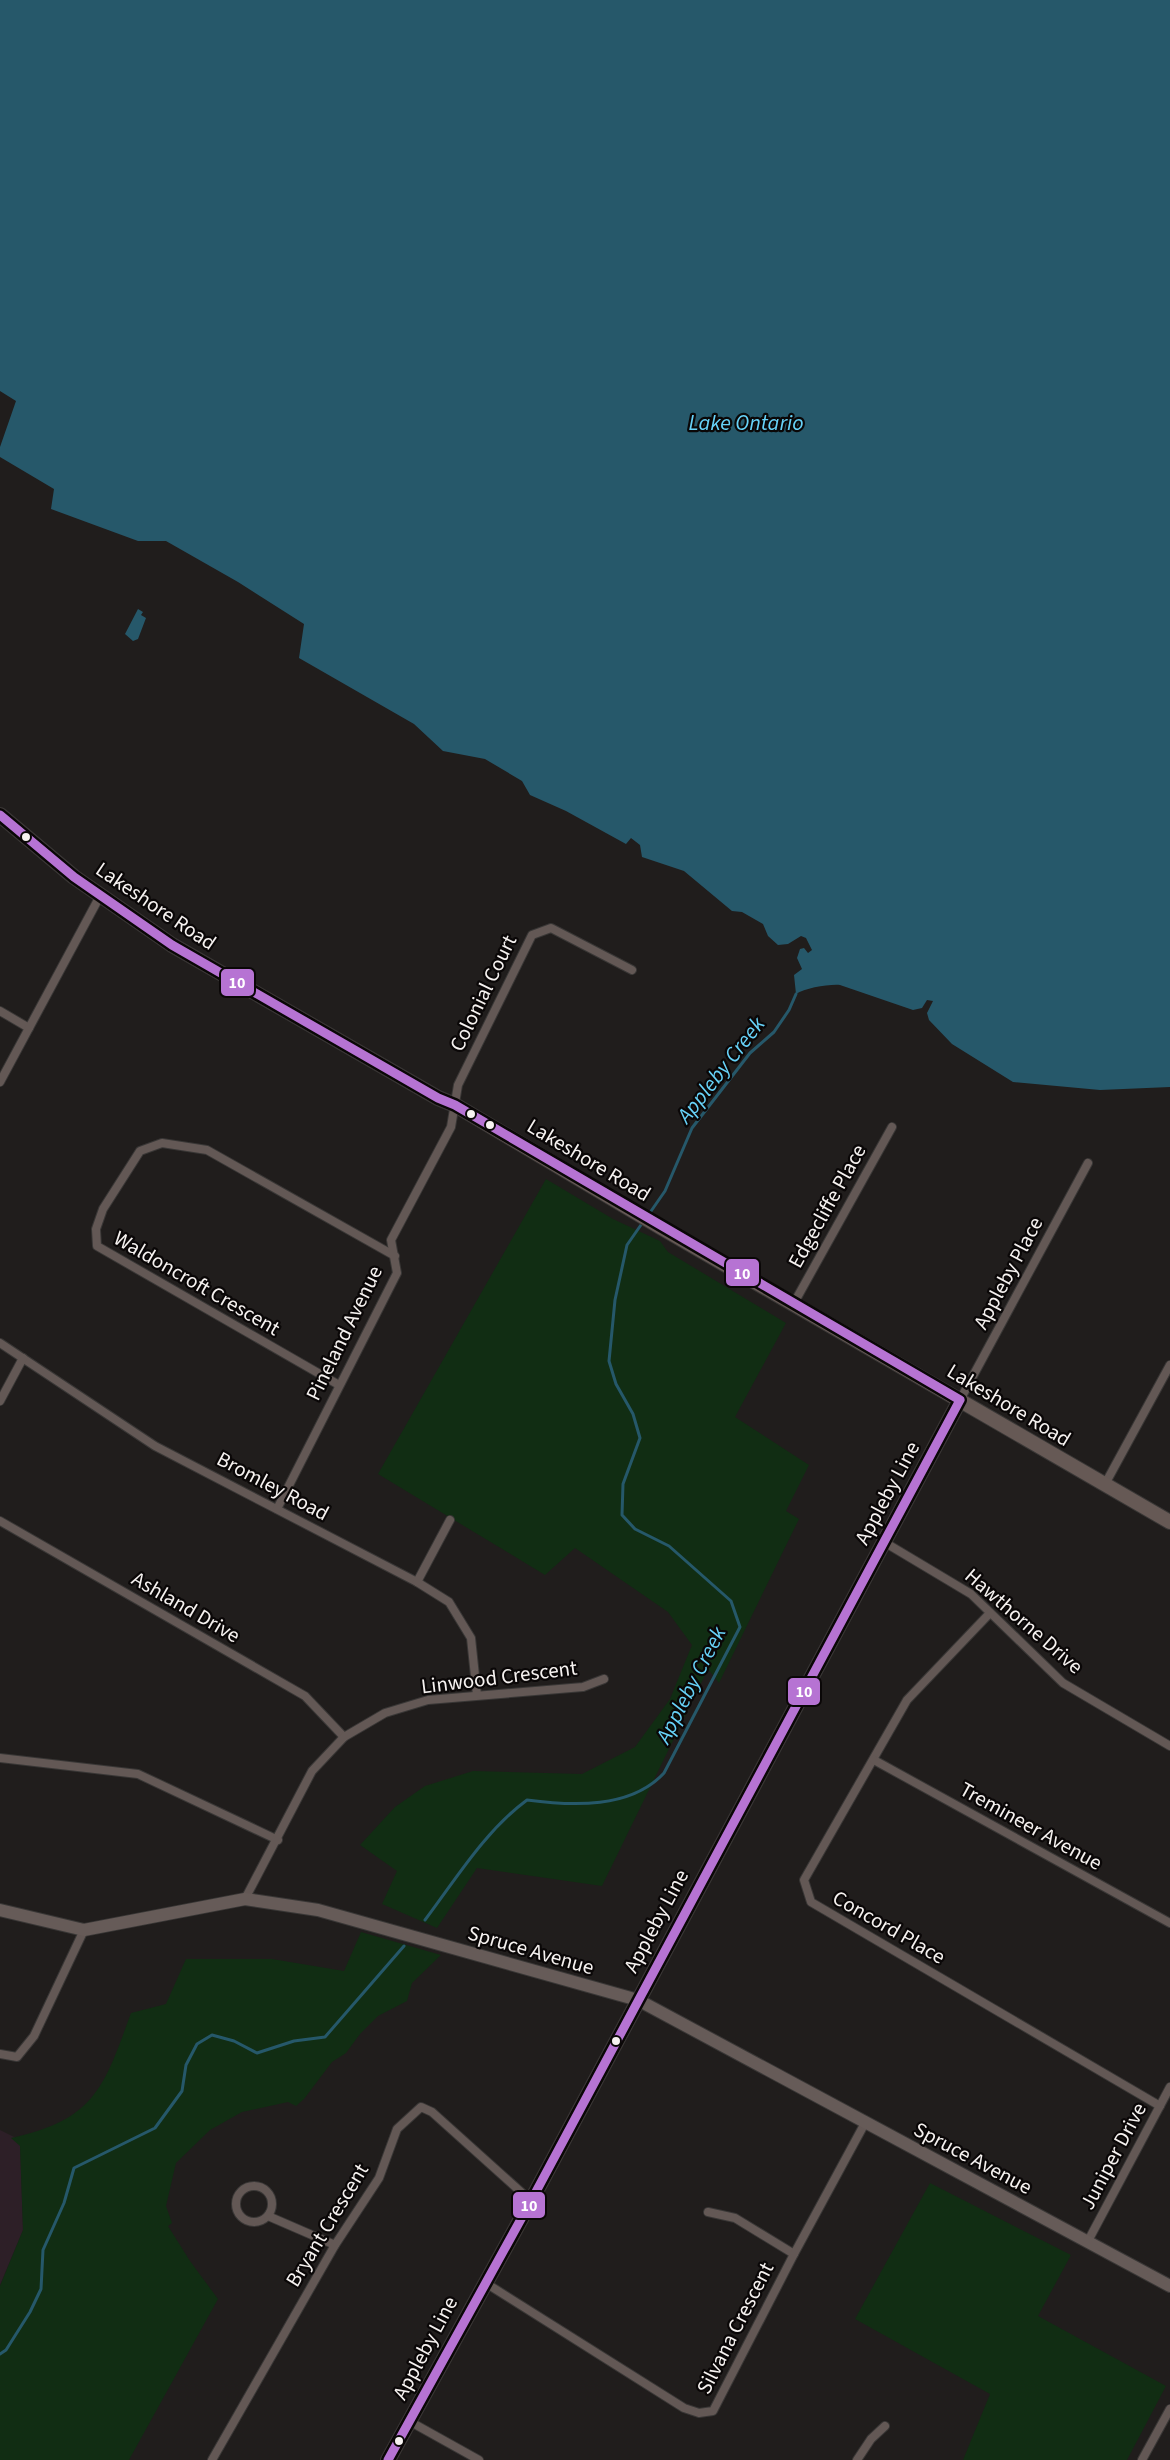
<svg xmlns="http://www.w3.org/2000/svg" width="1170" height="2460" font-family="'Source Sans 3',sans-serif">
<rect width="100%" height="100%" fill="#201d1c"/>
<!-- education -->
<path fill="#2d1f27" d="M0,2130L20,2140L23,2230L0,2285Z"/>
<!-- green -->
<g fill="#112d13">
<path d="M546,1179L613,1219L660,1241L668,1252L786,1323L735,1417L809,1465L786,1511L799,1519L719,1683L708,1669L602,1886L477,1868L437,1928L382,1904L397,1871L360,1845L395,1807L425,1786L473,1771L582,1774L635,1747L670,1699L692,1645L668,1612L575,1548L545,1575L378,1474Z"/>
<path d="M361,1932L441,1955L412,1983L407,2001L378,2016L360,2034L346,2053L332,2062L304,2099L296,2106L288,2102L242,2112L210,2130L176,2163L166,2206L172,2223L168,2226L190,2261L218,2299L129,2460H0V2286L23,2230L20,2146L11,2138C95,2120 104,2087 131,2013L166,2004L186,1959H272L344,1971Z"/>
<path d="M930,2183L1071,2255L1038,2316L1166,2386L1127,2460H963L990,2394L855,2319Z"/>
</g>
<!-- water -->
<g fill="#26586a">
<path d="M0,0H1170V1087L1100,1090L1013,1082L952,1044L929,1020L927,1013L933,1001L927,1000L922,1008L913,1010L840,985C829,984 805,988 796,994L794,975L802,969L797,958L800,949L804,948L808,953L812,950L806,938L801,936L788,944L778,945L768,936L763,924L742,912L732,911L684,871L642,857L640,845L631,838L626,844L566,811L530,795L522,781L485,759L443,751L414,724L299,658L304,624L238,582L166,541H138L51,509L54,489L0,457V447L16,401L0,391Z"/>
<path d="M138,609L143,612L141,615L146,618L138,639L133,641L125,634Z"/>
</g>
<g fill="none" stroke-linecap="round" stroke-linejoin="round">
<!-- stream -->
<g stroke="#26586a" stroke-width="3">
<path d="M649,1214L665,1191L692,1128L750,1053L774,1032L789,1010L796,994"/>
<path d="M425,1920C456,1879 485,1831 527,1800C572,1806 631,1809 664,1773L740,1627L731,1601L669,1546L635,1529L622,1515L623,1484L640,1438L633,1414L616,1384L609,1361L615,1300L627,1245L643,1222"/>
<path d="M0,2354L6,2350L30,2312L41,2289L43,2250L64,2203L74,2168L155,2128L182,2091L186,2065L197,2044L212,2035L234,2041L257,2053L294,2041L325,2037L404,1946"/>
</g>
<!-- street casing -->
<g stroke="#393736" stroke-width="10">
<g id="street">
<path d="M0,1011L29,1028"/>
<path d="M0,1082L100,896"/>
<path d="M794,1303L892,1127"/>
<path d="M0,1343L155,1446L417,1582L449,1602L471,1638L477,1695"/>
<path d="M339,1385L97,1246L96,1229L103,1209L140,1151L162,1143L207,1150L395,1256"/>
<path d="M960,1400L1088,1163"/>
<path d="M0,1401L23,1358"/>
<path d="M1104,1486L1170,1365"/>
<path d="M277,1509L397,1273L391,1240L451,1127L458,1085L532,935L551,928L632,970"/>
<path d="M0,1521L305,1696L344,1737"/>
<path d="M884,1542L971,1594L1063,1683L1170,1746"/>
<path d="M417,1582L450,1520"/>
<path d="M990,1613L907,1700L804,1880L811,1902L1160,2106"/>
<path d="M0,1758L138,1774L278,1840"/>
<path d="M874,1760L1170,1923"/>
<path d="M245,1899L312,1771L344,1737L385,1713L428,1700L583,1687L604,1679"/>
<path d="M0,2054L17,2057L34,2036L84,1930"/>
<circle cx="254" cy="2204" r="18"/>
<path d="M708,2212L735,2218L794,2254"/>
<path d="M268,2216L335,2245"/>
<path d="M1088,2241L1170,2087"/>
<path d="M484,2282L684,2408L699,2413L713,2411L794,2254L865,2123"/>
<path d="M409,2421L479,2460"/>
<path d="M212,2460L335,2245L379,2178L397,2129L421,2107L432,2112L531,2201"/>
<path d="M857,2460L871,2439L885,2426"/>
<path d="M1142,2460L1170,2409"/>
</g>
</g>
<!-- secondary casing -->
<g stroke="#393736" stroke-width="14">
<path id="secondary" d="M0,1910L84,1930L245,1899L318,1910L638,2000L1170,2286"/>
</g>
<!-- primary casing -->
<g stroke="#393736" stroke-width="16">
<g id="primary">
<path d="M0,815L74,877L172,945L438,1098L455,1105L660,1227L1170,1522"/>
<path d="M388,2460L531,2201L960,1400"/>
</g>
</g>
<!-- street -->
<use href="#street" stroke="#635855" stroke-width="8"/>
<!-- secondary -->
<use href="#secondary" stroke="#665b58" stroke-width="12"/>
<!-- primary -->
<use href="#primary" stroke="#665955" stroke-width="14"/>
<!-- bus-1 casing -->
<g stroke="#0a0707" stroke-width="14">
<path id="bus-1" d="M0,815L74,877L172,945L438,1098L455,1105L960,1400L531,2201L388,2460"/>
</g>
<!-- bus-1 -->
<use href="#bus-1" stroke="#b673d3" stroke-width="9"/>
</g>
<!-- markers -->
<g fill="#f6f2f0" stroke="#0a0707" stroke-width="2">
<circle cx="26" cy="837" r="5"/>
<circle cx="471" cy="1114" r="5"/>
<circle cx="490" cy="1125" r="5"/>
<circle cx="616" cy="2041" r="5"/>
<circle cx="399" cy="2441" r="5"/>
</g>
<g text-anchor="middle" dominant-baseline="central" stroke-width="4.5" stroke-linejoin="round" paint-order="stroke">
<!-- street labels -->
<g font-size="21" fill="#f6f2f0" stroke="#0a0707">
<text transform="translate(156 906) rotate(34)">Lakeshore Road</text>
<text transform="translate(483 993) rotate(-64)">Colonial Court</text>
<text transform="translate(589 1160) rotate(31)">Lakeshore Road</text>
<text transform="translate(827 1206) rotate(-61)">Edgecliffe Place</text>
<text transform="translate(1008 1273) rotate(-62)">Appleby Place</text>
<text transform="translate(197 1283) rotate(30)">Waldoncroft Crescent</text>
<text transform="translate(344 1333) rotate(-64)">Pineland Avenue</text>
<text transform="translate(1009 1405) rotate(31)">Lakeshore Road</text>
<text transform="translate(273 1486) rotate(28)">Bromley Road</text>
<text transform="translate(887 1493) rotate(-62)">Appleby Line</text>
<text transform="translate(186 1607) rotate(30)">Ashland Drive</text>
<text transform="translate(1024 1621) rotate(41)">Hawthorne Drive</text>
<text transform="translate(499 1677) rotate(-7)">Linwood Crescent</text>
<text transform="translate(1031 1826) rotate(29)">Tremineer Avenue</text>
<text transform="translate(656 1921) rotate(-62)">Appleby Line</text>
<text transform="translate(889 1927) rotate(30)">Concord Place</text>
<text transform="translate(531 1950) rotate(16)">Spruce Avenue</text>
<text transform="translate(1113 2156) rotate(-62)">Juniper Drive</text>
<text transform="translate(973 2158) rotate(28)">Spruce Avenue</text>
<text transform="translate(327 2225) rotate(-59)">Bryant Crescent</text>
<text transform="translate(735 2328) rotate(-63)">Silvana Crescent</text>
<text transform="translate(425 2348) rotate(-62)">Appleby Line</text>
</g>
<!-- water labels -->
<g font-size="22" font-style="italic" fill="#67d2f8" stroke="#0a0707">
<text x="746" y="423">Lake Ontario</text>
<text transform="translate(721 1070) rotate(-52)">Appleby Creek</text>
<text transform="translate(691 1685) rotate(-63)">Appleby Creek</text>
</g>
</g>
<g stroke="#0a0707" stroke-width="2">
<rect x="220" y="968" width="35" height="29" rx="6" fill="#b673d3"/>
<rect x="725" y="1258" width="35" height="29" rx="6" fill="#b673d3"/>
<rect x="787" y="1677" width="34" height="29" rx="6" fill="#b673d3"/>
<rect x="512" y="2191" width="34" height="28" rx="6" fill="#b673d3"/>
</g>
<g font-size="16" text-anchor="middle" font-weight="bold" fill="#fff">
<text x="237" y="988">10</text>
<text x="742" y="1279">10</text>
<text x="804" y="1697">10</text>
<text x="529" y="2211">10</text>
</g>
</svg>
